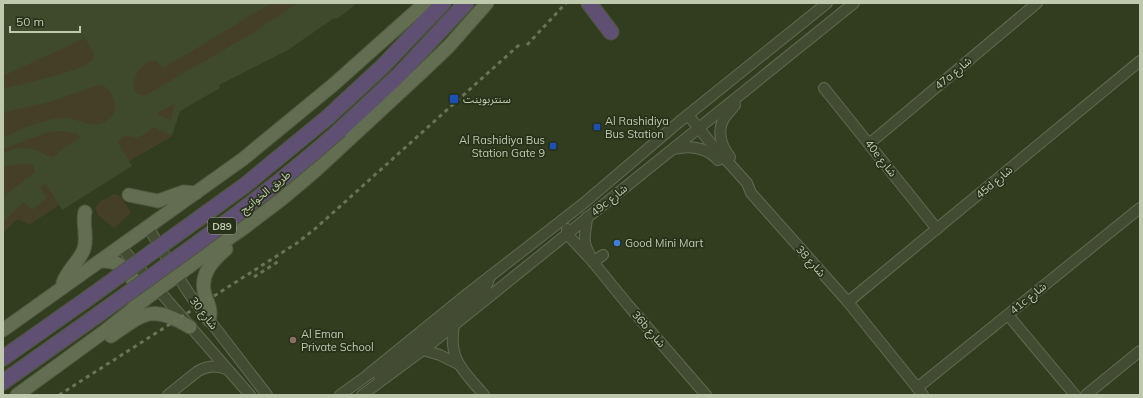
<svg xmlns="http://www.w3.org/2000/svg" width="1143" height="398" font-family="Mulish,'Noto Sans Arabic',sans-serif">
<rect width="100%" height="100%" fill="#323d1f"/>
<!-- airport -->
<path fill="#3f4a2d" d="M3,3H357L337,19L334,18L288,50L219,85L220,88L180,111L172,136L129,161L132,166L62,210L59,205L30,224L17,219L3,233Z"/>
<!-- green -->
<g fill="#463f28">
<path d="M272,3H298L251,34L146,95H140C121,85 149,52 159,63C160,64 161,67 162,69Z"/>
<path d="M85,38C88,43 95,52 93,58C91,70 17,85 3,89V76Z"/>
<path d="M99,85C110,85 119,104 113,114C111,118 106,121 102,123C90,128 77,118 65,118C44,118 23,129 3,137V112L46,103Z"/>
<path d="M175,103L171,120L156,114Z"/>
<path d="M154,127L172,136L129,161L118,143L120,138L126,135C138,141 143,135 154,127Z"/>
<path d="M60,131L78,134L80,138L66,146L53,157C47,157 43,153 38,151C26,146 15,148 3,153V149L45,133Z"/>
<path d="M22,164L33,165L35,172L3,197V167Z"/>
<path d="M46,184L59,205L30,224L17,219L3,233V222L24,202L32,210L47,198L40,187Z"/>
<path d="M114,194L120,196L131,213L114,228L98,215L95,208L101,201Z"/>
</g>
<g fill="none" stroke-linecap="round" stroke-linejoin="round">
<!-- minor casing -->
<g stroke="#616a51" stroke-width="12">
<g id="minor">
<path d="M824,88L937,229"/>
<path d="M688,115L709,141L747,183L751,193L848,302L923,395"/>
<path d="M870,143L1037,3"/>
<path d="M674,149C691,145 706,147 718,160"/>
<path d="M730,157C721,146 716,130 725,117C728,113 732,109 735,105"/>
<path d="M587,217C586,234 581,239 590,255"/>
<path d="M148,227L177,275L190,295L267,395"/>
<path d="M567,229V234L593,262L628,305L706,395"/>
<path d="M120,246L250,395"/>
<path d="M593,262L603,255"/>
<path d="M848,302L1140,61"/>
<path d="M1008,315L1075,395"/>
<path d="M454,325C448,360 463,370 484,395"/>
<path d="M423,350L440,355L458,364"/>
<path d="M379,376L386,369L479,294L486,287L489,279"/>
<path d="M917,388L1140,208"/>
<path d="M168,395L198,371C207,366 218,365 228,370"/>
<path d="M340,395L365,377L466,295L584,203L679,122L827,3"/>
<path d="M362,395L423,350L854,3"/>
<path d="M1086,395L1140,351"/>
</g>
</g>
<!-- major casing -->
<g stroke="#4f5940" stroke-width="15">
<g id="major">
<path d="M129,195L158,201L183,192L196,193"/>
<path d="M100,261C123,260 139,274 132,298"/>
<path d="M63,283C67,270 79,262 84,249C88,237 82,224 85,212"/>
<path d="M209,320C212,310 208,304 205,295C199,275 212,261 226,249"/>
<path d="M3,330L243,159L333,85L425,3"/>
<path d="M111,336C144,313 152,304 190,327"/>
<path d="M17,395L105,331L148,297L198,260L245,227L283,198L315,171L423,71L449,46L487,3"/>
</g>
</g>
<!-- highway casing -->
<g stroke="#4e573e" stroke-width="17">
<g id="highway">
<path d="M589,3L611,32"/>
<path d="M328,117L383,66L443,3"/>
<path d="M340,130L399,75L466,3"/>
<path d="M3,358L87,299"/>
<path d="M3,382L99,314"/>
</g>
</g>
<!-- minor -->
<use href="#minor" stroke="#434c33" stroke-width="10"/>
<!-- major -->
<use href="#major" stroke="#626d51" stroke-width="13"/>
<!-- highway -->
<use href="#highway" stroke="#5e4f73" stroke-width="15"/>
<!-- rail -->
<g stroke="#687455" stroke-width="3" stroke-dasharray="4 4" stroke-linecap="butt">
<path d="M527,45L566,3"/>
<path d="M254,277L279,261"/>
<path d="M59,395L297,243L316,228L520,44"/>
</g>
<!-- highway-bridge casing -->
<g stroke="#4e573e" stroke-width="17" stroke-linecap="butt">
<g id="highway-bridge">
<path d="M87,299L244,186L328,117"/>
<path d="M99,314C181,255 264,198 340,130"/>
</g>
</g>
<!-- highway-bridge -->
<use href="#highway-bridge" stroke="#5e4f73" stroke-width="15"/>
</g>
<!-- markers -->
<g fill="#1a4fb4" stroke="#283119" stroke-width="1.5">
<rect x="449" y="94" width="10" height="10" rx="2"/>
<rect x="593" y="123" width="8" height="8" rx="2"/>
<rect x="549" y="142" width="8" height="8" rx="2"/>
</g>
<circle fill="#3f7fe0" stroke="#283119" stroke-width="1.5" cx="617" cy="243" r="4"/>
<circle fill="#8d6e63" stroke="#283119" stroke-width="1.5" cx="293" cy="340" r="4"/>
<g text-anchor="middle" dominant-baseline="central" stroke-width="3.5" stroke-linejoin="round" paint-order="stroke">
<!-- shield labels -->
<rect fill="#283119" stroke="#919b81" stroke-width="1" x="208" y="218" width="28" height="16" rx="3"/>
<g font-size="10" font-weight="bold" fill="#bec9ae">
<text x="222" y="226">D89</text>
</g>
<!-- street labels -->
<g font-size="11" fill="#bec9ae" stroke="#283119">
<text transform="translate(953 73) rotate(-40)">47a شارع</text>
<text transform="translate(881 158) rotate(52)">40e شارع</text>
<text transform="translate(994 182) rotate(-40)">45d شارع</text>
<text transform="translate(265 192) rotate(-39)">طريق الخوانيج</text>
<text transform="translate(609 200) rotate(-39)">49c شارع</text>
<text transform="translate(811 261) rotate(48)">شارع 38</text>
<text transform="translate(1028 298) rotate(-39)">41c شارع</text>
<text transform="translate(204 313) rotate(52)">شارع 30</text>
<text transform="translate(649 329) rotate(49)">36b شارع</text>
</g>
<!-- poi labels -->
<g font-size="11" fill="#bec9ae" stroke="#283119" text-anchor="start">
<text x="463" y="99">سنتربوينت</text>
<text x="605" y="121">Al Rashidiya<tspan x="605" dy="13">Bus Station</tspan></text>
<text x="545" y="140" text-anchor="end">Al Rashidiya Bus<tspan x="545" dy="13">Station Gate 9</tspan></text>
<text x="625" y="243">Good Mini Mart</text>
<text x="301" y="334">Al Eman<tspan x="301" dy="13">Private School</tspan></text>
</g>
</g>
<!-- border -->
<rect width="1143" height="398" fill="none" stroke="#bec9ae" stroke-width="8"/>
<!-- scale -->
<path d="M10 26v6h70v-6" fill="none" stroke="#bec9ae" stroke-width="2"/>
<text x="16" y="26" font-size="12" fill="#bec9ae" stroke="#283119" stroke-width="3" paint-order="stroke">50 m</text>
</svg>
